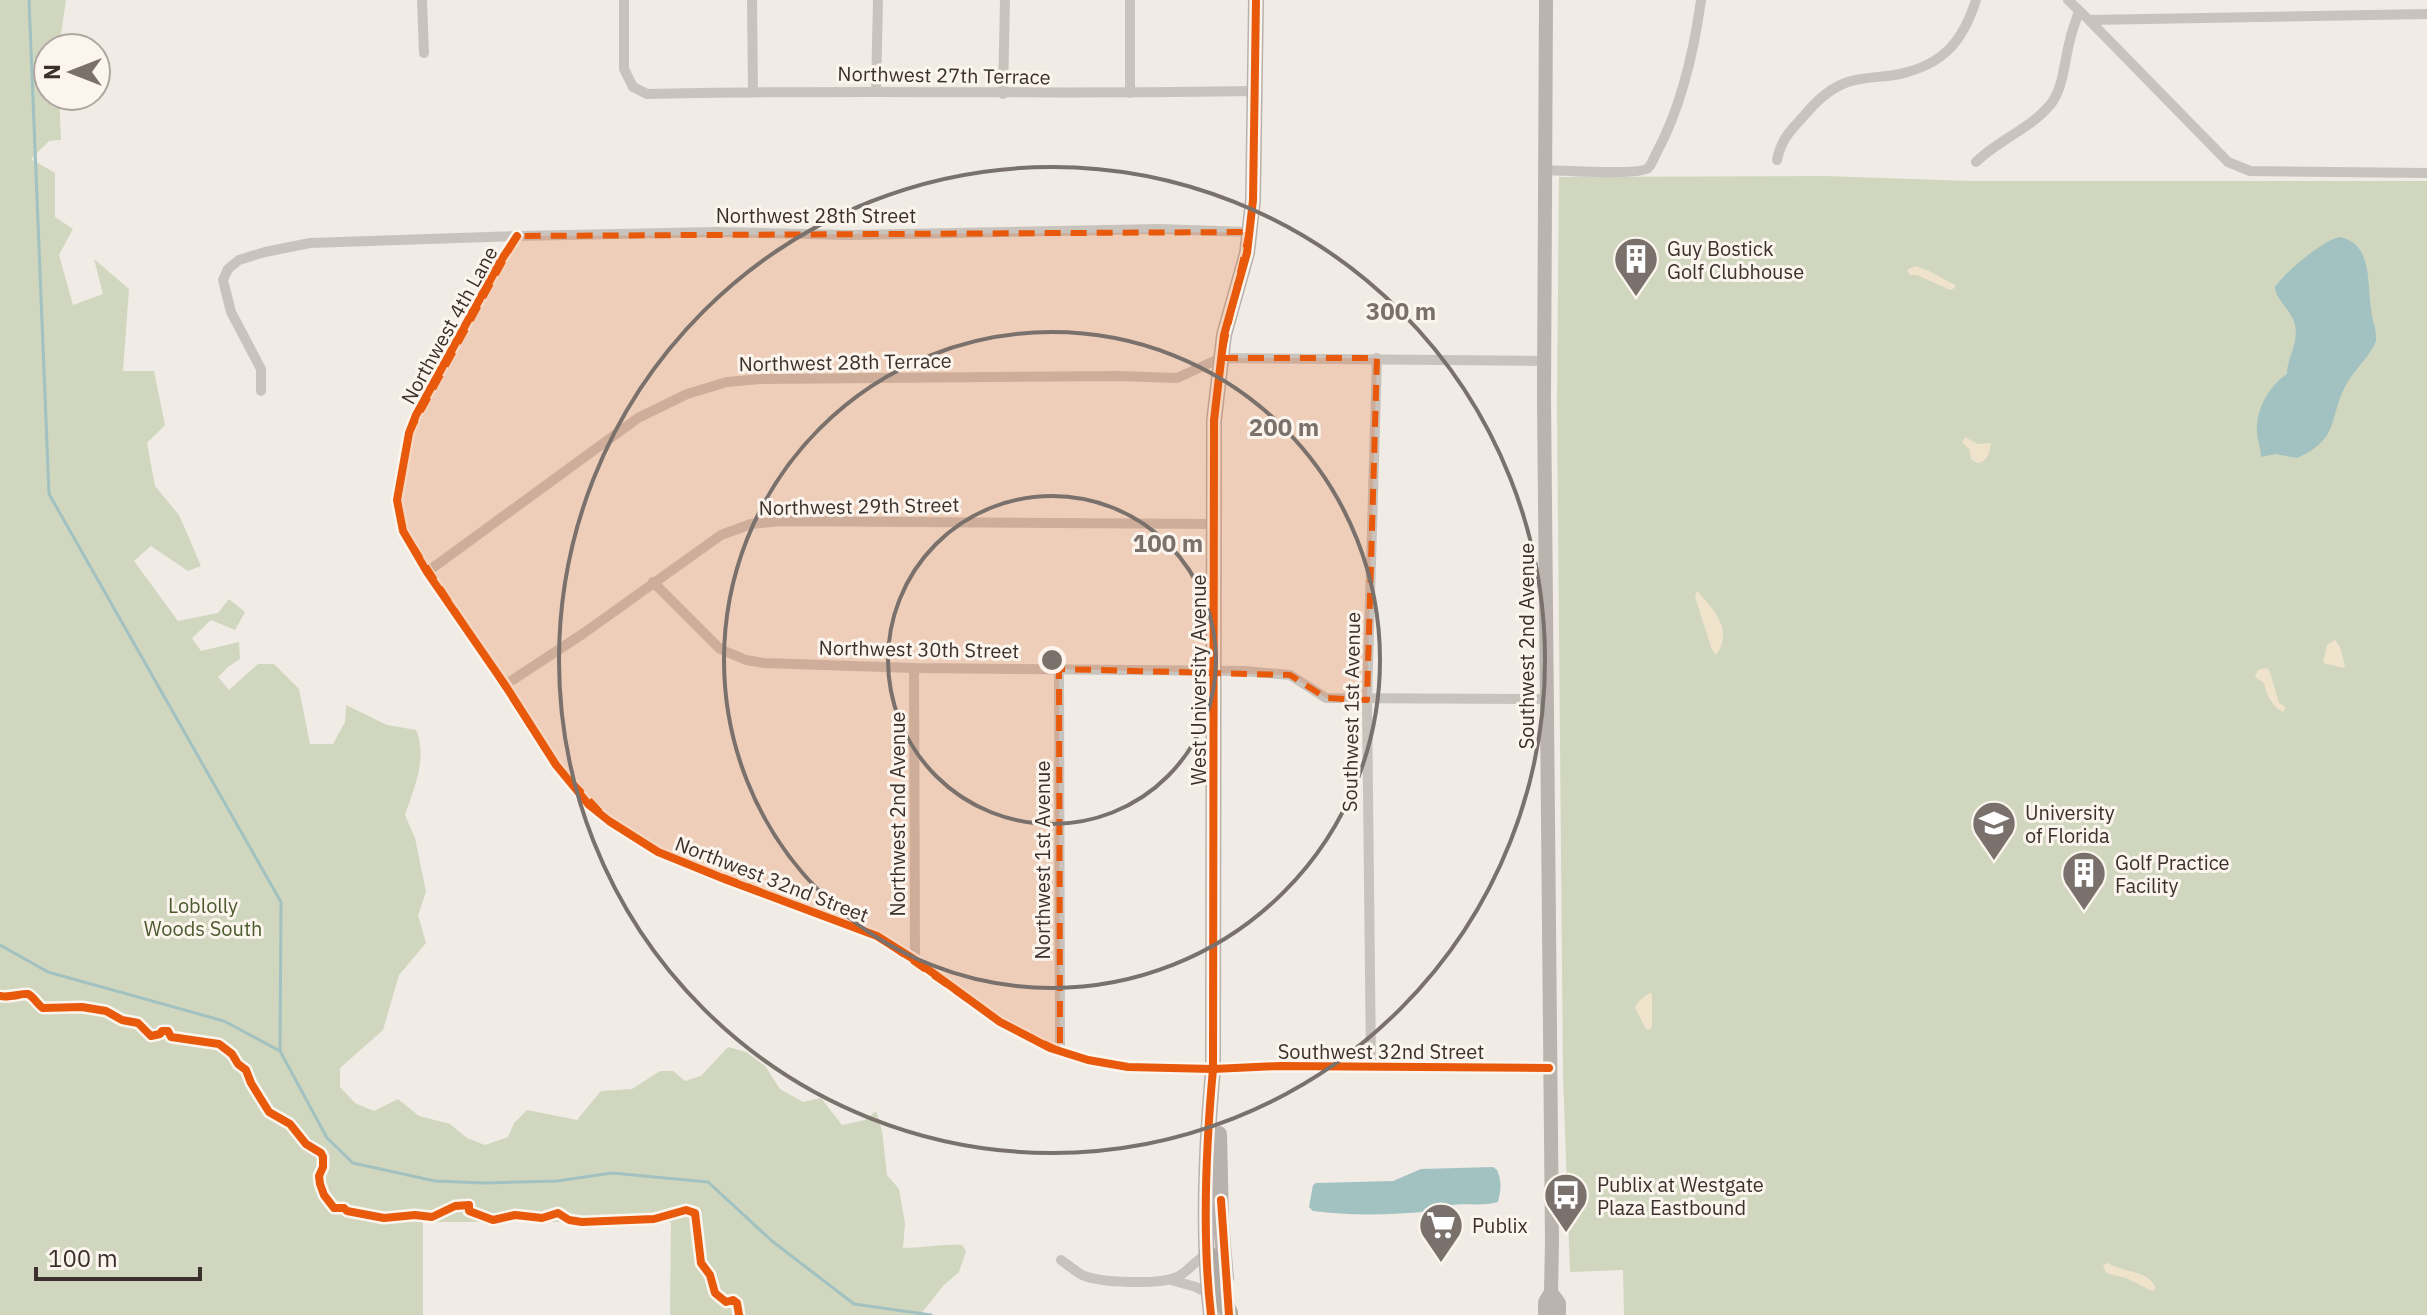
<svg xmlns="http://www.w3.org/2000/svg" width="2427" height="1315" font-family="'IBM Plex Sans',sans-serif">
<rect width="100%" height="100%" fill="#f0ebe5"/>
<!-- green -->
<g fill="#d1d6bf">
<path d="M0,0H66L59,48H48V96H59L61,140L49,141L31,159L55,173V217L73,229L59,255L73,305L103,294L94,259L129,289L123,371H154L165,425L147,443L155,486L179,515L201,566L188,571L151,546L134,561L178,621L218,613L229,599L245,612L235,630L211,620L192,638L201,651L239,642L240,659L228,667L218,677L229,690L258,664H274L299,689L310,744H333L345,722L346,705L387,725L416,730C428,758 414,788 405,815L415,838L426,892L418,915L426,943L399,975L383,1030L340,1068V1087L355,1103L374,1111L398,1099L419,1116L450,1124L467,1138L485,1145L508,1137L514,1123L527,1110L577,1120L601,1091L632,1089L660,1071H673L685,1081L701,1076L728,1047L746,1052L765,1066L780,1089L803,1102L821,1098L842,1125L865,1120L876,1111L882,1131L887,1175L899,1189L905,1223L903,1248C923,1248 942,1244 962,1245L966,1251L959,1272L943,1286L920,1315H670L671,1222H423V1315H0Z"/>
<path d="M1824,176L1971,181H2427V1315H1624L1623,1270L1570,1272L1563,1074L1557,406L1559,177Z"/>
</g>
<!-- sand -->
<g fill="#efe3cc">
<path d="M1915,266L1929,271L1955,285V288L1950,290L1917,275H1910L1907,270Z"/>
<path d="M1965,437L1978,444L1991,443C1989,452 1989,462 1977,463L1971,459L1969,449L1962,442Z"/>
<path d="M1697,591C1714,609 1734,631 1716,655L1712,650L1695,597Z"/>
<path d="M2335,640L2340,647L2345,666L2343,668L2323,663L2327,645Z"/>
<path d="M2267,668L2270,672L2279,703L2286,707L2283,712C2272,707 2266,694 2264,683L2255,677L2258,670Z"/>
<path d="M1649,993L1652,994V1027L1649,1030L1646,1029L1635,1008L1638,1002Z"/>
<path d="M2108,1263C2122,1273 2149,1269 2156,1289L2152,1291L2126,1278L2106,1273L2103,1265Z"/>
</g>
<!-- water -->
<g fill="#a1c2c1">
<path d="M2340,237C2373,244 2367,283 2371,309C2372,320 2377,329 2376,341C2370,356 2356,368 2347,383C2328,417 2341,439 2297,458L2275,454L2261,457C2261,448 2257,440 2257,431C2256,409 2269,386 2287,374C2287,357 2299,344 2295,325C2292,310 2276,301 2275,287C2285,272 2323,240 2340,237Z"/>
<path d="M1493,1167L1497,1170C1502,1182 1501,1190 1498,1202C1481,1207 1465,1202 1448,1206C1442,1207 1437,1210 1431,1211C1393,1215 1350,1216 1313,1211L1309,1207L1313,1185L1316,1183L1393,1181L1421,1169Z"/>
</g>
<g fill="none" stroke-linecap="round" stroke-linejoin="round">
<!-- stream -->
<g stroke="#a1c2c1" stroke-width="3">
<path d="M29,0L49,494L281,902L280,1051"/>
<path d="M0,945L48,972L224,1021L280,1051L327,1138L353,1163L435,1181L484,1183L557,1181L612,1173L708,1182L772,1241L854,1304L931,1315"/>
</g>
<!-- street -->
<g stroke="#c9c3be" stroke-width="10">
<path d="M422,0L424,53"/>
<path d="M624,0V69L633,87L647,94C849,89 1052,95 1255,91"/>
<path d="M752,0L753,91"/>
<path d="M1130,0V93"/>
<path d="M2068,0L2089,20L2427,14"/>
<path d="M2089,20L2228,162L2250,171L2427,173"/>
<path d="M876,91L878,0"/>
<path d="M1003,94L1005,0"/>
<path d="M1777,160C1781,141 1788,133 1802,118C1814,104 1827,90 1845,83C1863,76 1882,78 1900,74C1944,64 1963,41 1976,0"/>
<path d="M1976,162C1998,140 2030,129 2050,105C2064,88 2064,61 2070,40C2072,30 2076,21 2079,11"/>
<path d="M1544,170C1560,170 1639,176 1648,168C1652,165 1654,157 1657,152C1681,107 1694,51 1701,0"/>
<path d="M517,236L500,262L416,415L409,433L397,500L403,531L427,572L505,685L556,765L589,805L609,821L658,852L727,880L877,936L915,960L1000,1022L1050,1048L1088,1060L1128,1067L1213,1069L1279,1066L1549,1068"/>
<path d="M261,391V369L231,312L223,280L228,269L239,260L265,252L310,243L517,236L715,232L851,235L1159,229L1249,232"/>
<path d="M427,572L638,418L687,394L727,382L760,379L1119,376L1177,378L1221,358L1544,361"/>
<path d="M653,582L720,649L746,660L764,663L914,668L1244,671L1290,675L1326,698L1546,699"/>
<path d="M914,668L915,960"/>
<path d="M1059,669L1060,1051"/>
<path d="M505,685L584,633L721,535L751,524L782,521L1213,524"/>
<path d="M1371,1066L1367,700L1377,358"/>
<path d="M1061,1260C1068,1265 1075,1271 1082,1275C1100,1283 1159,1285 1177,1277C1188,1272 1195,1260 1208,1254"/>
<path d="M1171,1280L1196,1287L1209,1294"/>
</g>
<!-- secondary -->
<g stroke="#bab3ae" stroke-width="14">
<path d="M1551,1292L1559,1303V1315"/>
<path d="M1545,1315V1302L1551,1292L1552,1242L1544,398L1546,0"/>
</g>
<!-- primary -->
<g stroke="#b8b1ad" stroke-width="16">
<path d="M1219,1134L1221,1223L1226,1278"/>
<path d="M1211,1315C1202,1238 1206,1146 1213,1069L1214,420L1224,335L1247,253L1253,200L1256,0"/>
</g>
<!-- highway -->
<path stroke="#afaaa4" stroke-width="18" d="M1208,1254L1219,1267L1220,1295L1229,1313"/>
<!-- cycleway casing -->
<g stroke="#fbf5ee" stroke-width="13">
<g id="cycleway">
<path d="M517,236L500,262L416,415L409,433L397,500L403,531L427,572L505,685L556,765L589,805L609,821L658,852L727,880L877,936L915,960L1000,1022L1050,1048L1088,1060L1128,1067L1213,1069L1279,1066L1549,1068"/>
<path d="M0,996C9,998 23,993 28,994C33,996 38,1005 43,1008L82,1007L106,1011L122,1020L138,1023L151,1036L160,1034L162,1031H168L171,1037L219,1044L232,1054L238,1064L246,1070L251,1083L269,1112L290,1124L306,1144L321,1153L323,1157V1167L319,1176L320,1184L324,1195L334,1208H344L347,1211L384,1218L415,1215L432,1217L455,1206L469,1205V1211L493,1220L515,1215L542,1218L558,1213L569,1220L582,1222L654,1219L686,1210L695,1213L701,1263L710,1275L715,1293L726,1302L733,1300L737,1303L739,1315"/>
<path d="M1221,1200L1229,1315"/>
<path d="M1211,1315C1202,1238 1206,1146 1213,1069L1214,420L1224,335L1247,253L1253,200L1256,0"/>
</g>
</g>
<!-- cycleway -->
<use href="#cycleway" stroke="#e8590c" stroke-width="8"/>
</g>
<!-- marked area -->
<path fill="#e8590c" fill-opacity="0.2" stroke="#e8590c" stroke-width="6" stroke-dasharray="16 10" stroke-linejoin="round" d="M1249,232L1221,358H1377L1367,700L1326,698L1290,675L1059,669L1060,1051L1000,1022L877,936L658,852L609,821L556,765L403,531L397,500L409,433L517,236Z"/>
<!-- distance rings -->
<g fill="none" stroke="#7a716c" stroke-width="4">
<circle cx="1052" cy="660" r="164"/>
<circle cx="1052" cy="660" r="328"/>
<circle cx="1052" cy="660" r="493"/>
</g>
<!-- icons -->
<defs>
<g id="building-pin" transform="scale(2.3)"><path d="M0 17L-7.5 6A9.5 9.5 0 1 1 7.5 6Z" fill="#7a716c" stroke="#fbf5ee"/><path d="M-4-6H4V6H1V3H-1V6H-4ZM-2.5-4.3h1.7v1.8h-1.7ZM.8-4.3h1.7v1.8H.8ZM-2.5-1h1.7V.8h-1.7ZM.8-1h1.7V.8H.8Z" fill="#fff"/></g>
<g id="university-pin" transform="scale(2.3)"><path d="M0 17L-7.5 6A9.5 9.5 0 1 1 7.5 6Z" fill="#7a716c" stroke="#fbf5ee"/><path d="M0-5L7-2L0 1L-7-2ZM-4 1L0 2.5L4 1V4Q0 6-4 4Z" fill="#fff"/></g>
<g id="bus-pin" transform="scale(2.3)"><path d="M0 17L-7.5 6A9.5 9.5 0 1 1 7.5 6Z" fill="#7a716c" stroke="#fbf5ee"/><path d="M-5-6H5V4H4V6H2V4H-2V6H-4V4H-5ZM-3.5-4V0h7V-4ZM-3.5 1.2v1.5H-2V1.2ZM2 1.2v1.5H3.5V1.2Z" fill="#fff"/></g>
<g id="supermarket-pin" transform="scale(2.3)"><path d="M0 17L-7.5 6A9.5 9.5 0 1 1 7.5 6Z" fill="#7a716c" stroke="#fbf5ee"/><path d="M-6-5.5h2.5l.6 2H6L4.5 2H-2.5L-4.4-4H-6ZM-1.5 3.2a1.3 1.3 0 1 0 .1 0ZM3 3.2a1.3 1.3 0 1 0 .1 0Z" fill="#fff"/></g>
</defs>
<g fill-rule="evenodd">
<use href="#building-pin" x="1636" y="259"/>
<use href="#university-pin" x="1994" y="823"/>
<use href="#building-pin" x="2084" y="873"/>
<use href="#bus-pin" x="1566" y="1195"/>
<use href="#supermarket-pin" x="1441" y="1225"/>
</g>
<g text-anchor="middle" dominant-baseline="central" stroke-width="6" stroke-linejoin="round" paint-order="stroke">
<!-- street labels -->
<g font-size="20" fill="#3b302b" stroke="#fbf5ee">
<text transform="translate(944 75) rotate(1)">Northwest 27th Terrace</text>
<text x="816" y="215">Northwest 28th Street</text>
<text transform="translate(449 325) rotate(-61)">Northwest 4th Lane</text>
<text transform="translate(845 362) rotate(-1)">Northwest 28th Terrace</text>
<text transform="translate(859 506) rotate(-1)">Northwest 29th Street</text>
<text transform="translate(1526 646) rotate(-90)">Southwest 2nd Avenue</text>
<text transform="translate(919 649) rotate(1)">Northwest 30th Street</text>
<text transform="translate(1198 680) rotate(-90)">West University Avenue</text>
<text transform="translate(1351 712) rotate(-89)">Southwest 1st Avenue</text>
<text transform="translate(897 814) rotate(-90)">Northwest 2nd Avenue</text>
<text transform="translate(1042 860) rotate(-90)">Northwest 1st Avenue</text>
<text transform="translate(772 879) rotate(21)">Northwest 32nd Street</text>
<text x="1381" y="1051">Southwest 32nd Street</text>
</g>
<!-- poi labels -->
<g font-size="20" fill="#3b302b" stroke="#fbf5ee" text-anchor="start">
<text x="1667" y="248">Guy Bostick<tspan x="1667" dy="23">Golf Clubhouse</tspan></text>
<text x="2025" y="812">University<tspan x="2025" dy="23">of Florida</tspan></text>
<text x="2115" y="862">Golf Practice<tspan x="2115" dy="23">Facility</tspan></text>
<text x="1597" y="1184">Publix at Westgate<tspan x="1597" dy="23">Plaza Eastbound</tspan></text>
<text x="1472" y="1225">Publix</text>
</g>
<!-- park labels -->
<g font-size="20" fill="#4a5a2e" stroke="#fbf5ee">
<text x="203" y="905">Loblolly<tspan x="203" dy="23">Woods South</tspan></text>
</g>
</g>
<circle cx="1052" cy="660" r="12" fill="#7a716c" stroke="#fbf5ee" stroke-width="4"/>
<g font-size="24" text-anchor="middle" font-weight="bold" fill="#7a716c" stroke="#fbf5ee" stroke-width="6" stroke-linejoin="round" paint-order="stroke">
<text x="1401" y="320">300 m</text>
<text x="1284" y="436">200 m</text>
<text x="1168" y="552">100 m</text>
</g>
<!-- north arrow -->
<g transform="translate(72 72) rotate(270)"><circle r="38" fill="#fbf5ee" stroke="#aea6a0" stroke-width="2"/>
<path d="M0-6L14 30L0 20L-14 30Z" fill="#7a716c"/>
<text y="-12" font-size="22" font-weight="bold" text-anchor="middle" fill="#3b302b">N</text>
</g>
<!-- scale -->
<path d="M36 1267v12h164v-12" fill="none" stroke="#3b302b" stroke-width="4"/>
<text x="48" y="1267" font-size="24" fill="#3b302b" stroke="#fbf5ee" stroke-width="6" paint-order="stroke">100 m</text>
</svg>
